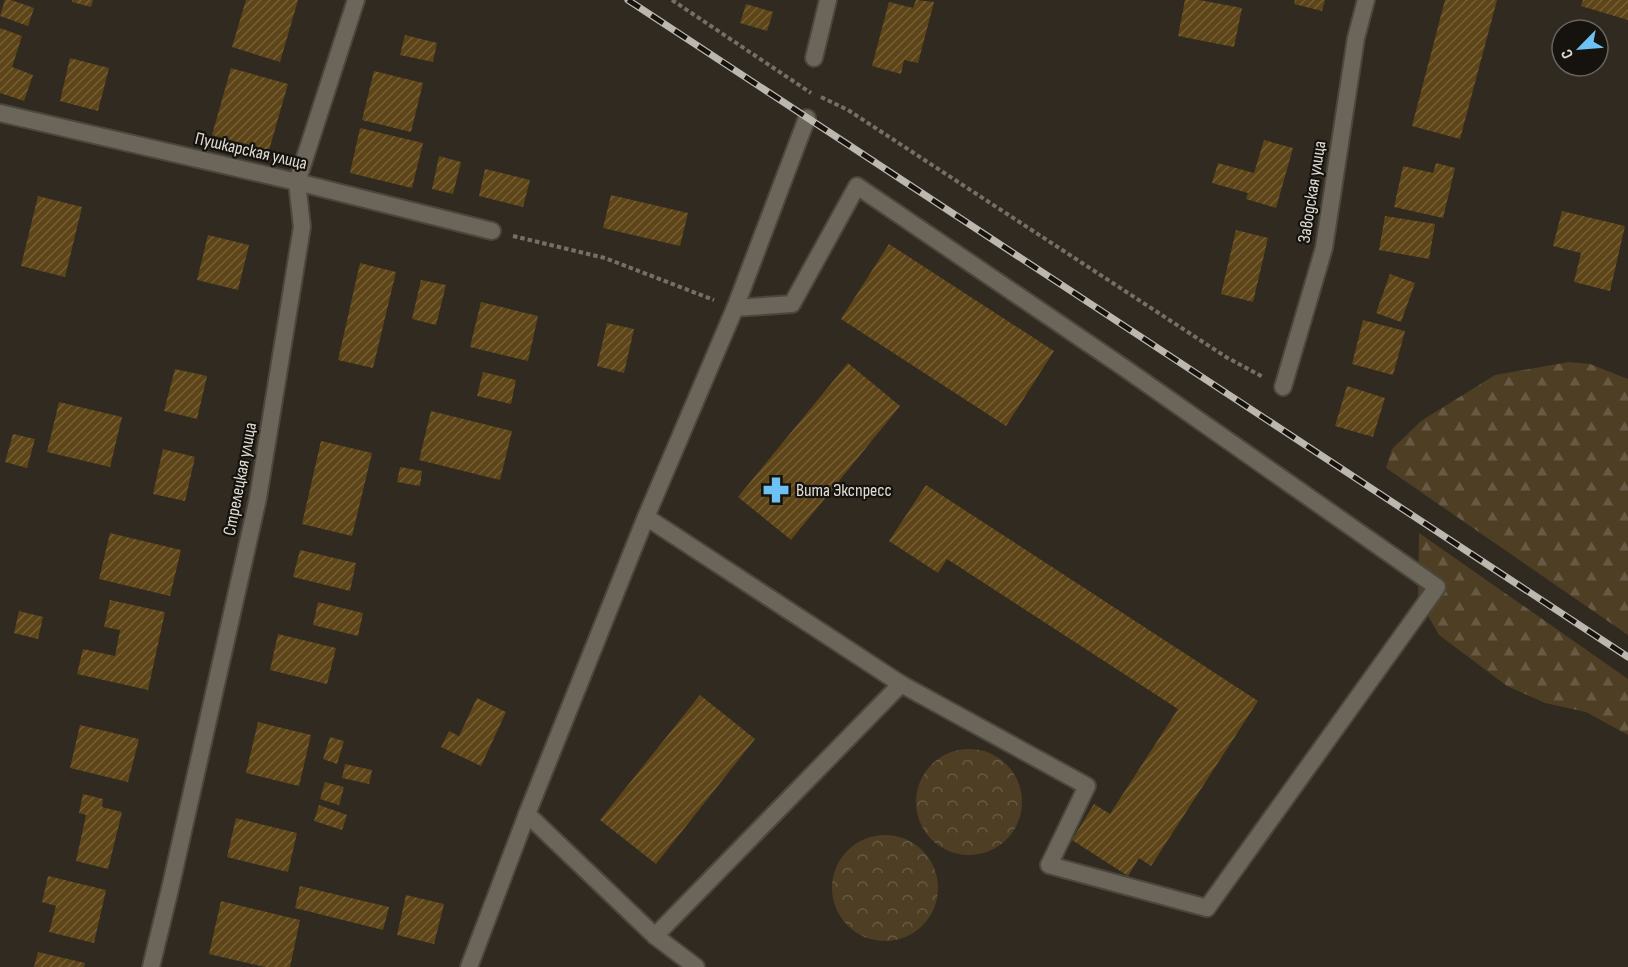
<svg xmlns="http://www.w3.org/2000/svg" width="1628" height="967" font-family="'Sofia Sans Condensed',sans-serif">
<defs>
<pattern id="forest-firs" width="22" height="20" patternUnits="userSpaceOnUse" patternTransform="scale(1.5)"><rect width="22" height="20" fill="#4e3e24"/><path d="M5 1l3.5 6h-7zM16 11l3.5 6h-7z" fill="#675943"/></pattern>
<pattern id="park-crowns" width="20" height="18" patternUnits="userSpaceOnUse" patternTransform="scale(1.5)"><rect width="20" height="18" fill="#4e3e24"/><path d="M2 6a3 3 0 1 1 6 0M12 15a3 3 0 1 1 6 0" fill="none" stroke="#675943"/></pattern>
<pattern id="building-hatch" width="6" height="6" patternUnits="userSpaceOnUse" patternTransform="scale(1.5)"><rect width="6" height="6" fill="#5e4518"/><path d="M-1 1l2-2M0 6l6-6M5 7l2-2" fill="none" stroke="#755f39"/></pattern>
</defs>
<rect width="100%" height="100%" fill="#302a20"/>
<!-- forest -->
<g fill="url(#forest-firs)">
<path d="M1569,362L1590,364L1628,379V635L1386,468L1392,449L1421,421L1495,375Z"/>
<path d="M1419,533L1628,679V735L1586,712L1545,703L1507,686L1439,635L1418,598Z"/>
</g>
<!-- park -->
<g fill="url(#park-crowns)">
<circle cx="969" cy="802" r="53"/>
<circle cx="885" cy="888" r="53"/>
</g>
<!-- building -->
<g fill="url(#building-hatch)">
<path d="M5,0H11L34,8L28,26L0,16Z"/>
<path d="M72,0H93L91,7L72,2Z"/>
<path d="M246,0H298L280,62L232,47Z"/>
<path d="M916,0L934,2L918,63L904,60L901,74L872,66L889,2L913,8Z"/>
<path d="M1185,0H1199L1242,8L1234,47L1178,36Z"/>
<path d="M1295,0H1325L1322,11L1294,4Z"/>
<path d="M1445,0H1497L1460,139L1412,126Z"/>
<path d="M1583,0H1628V20L1581,6Z"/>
<path d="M746,4L773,12L767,31L740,23Z"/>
<path d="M0,28L22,36L12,67L33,75L24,101L0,93Z"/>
<path d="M405,35L437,43L433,62L400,55Z"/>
<path d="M70,58L109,68L98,111L60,101Z"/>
<path d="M231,68L288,84L269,150L212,135Z"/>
<path d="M374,71L423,83L411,132L362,120Z"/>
<path d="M360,128L423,143L412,188L350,173Z"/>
<path d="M1264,140L1293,148L1276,208L1246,199L1248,193L1212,183L1218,163L1254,173Z"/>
<path d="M439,156L461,162L453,194L432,189Z"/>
<path d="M1436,163L1455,168L1443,218L1394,207L1403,166L1433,173Z"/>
<path d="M485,169L530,180L523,207L479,196Z"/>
<path d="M611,195L688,213L680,246L603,228Z"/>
<path d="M38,196L82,207L65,277L21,266Z"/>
<path d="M1562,211L1625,226L1610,291L1574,282L1581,253L1553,246Z"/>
<path d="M1385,216L1435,224L1429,259L1379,250Z"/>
<path d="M1236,230L1268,238L1253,302L1221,294Z"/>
<path d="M208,235L249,245L238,290L197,280Z"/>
<path d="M889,244L1054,351L1006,426L841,319Z"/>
<path d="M360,263L396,272L373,368L338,360Z"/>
<path d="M1390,274L1415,283L1401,322L1376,313Z"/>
<path d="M421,280L446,285L436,325L412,319Z"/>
<path d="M481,302L538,316L528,361L470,347Z"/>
<path d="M1363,320L1405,331L1393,375L1352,364Z"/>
<path d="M607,323L634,329L624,373L597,366Z"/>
<path d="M848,363L900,406L791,540L738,497Z"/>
<path d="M175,369L207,376L197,419L164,411Z"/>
<path d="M483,372L516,380L511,404L477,396Z"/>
<path d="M1347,386L1385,398L1373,437L1335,426Z"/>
<path d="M59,402L122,417L110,467L47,452Z"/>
<path d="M431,411L512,431L500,480L419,460Z"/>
<path d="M13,434L35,439L27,468L5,462Z"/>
<path d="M321,441L372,453L352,536L302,524Z"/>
<path d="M163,449L195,457L185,501L153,494Z"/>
<path d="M400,467L422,471L420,486L397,482Z"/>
<path d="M926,485L1258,701L1151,866L1139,858L1128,876L1072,840L1094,804L1110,814L1178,709L947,559L938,573L889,541Z"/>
<path d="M110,533L181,550L170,596L99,579Z"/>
<path d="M300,550L356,563L350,591L293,577Z"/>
<path d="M110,600L165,612L148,690L77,674L83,649L115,656L120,630L104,627Z"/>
<path d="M318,602L363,613L358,636L313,625Z"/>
<path d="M19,611L43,617L38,639L14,633Z"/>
<path d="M278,634L336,648L327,684L270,670Z"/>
<path d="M700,695L755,739L656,864L600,820Z"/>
<path d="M477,698L506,712L481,766L441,747L449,731L459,736Z"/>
<path d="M258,722L311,735L299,786L246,773Z"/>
<path d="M80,725L139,739L128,782L70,768Z"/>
<path d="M330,737L344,741L337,764L323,759Z"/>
<path d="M345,764L372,770L369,784L342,778Z"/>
<path d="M325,782L344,787L339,805L320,799Z"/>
<path d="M83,794L103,799L102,807L122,812L108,869L76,861L86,815L79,813Z"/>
<path d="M319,805L347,815L342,830L314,821Z"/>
<path d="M236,818L297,833L288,872L227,857Z"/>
<path d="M48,876L106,890L94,943L49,932L56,906L42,902Z"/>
<path d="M300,886L389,907L383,930L295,908Z"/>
<path d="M406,895L444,904L434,944L397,935Z"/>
<path d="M221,901L300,920L290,967H265L209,954Z"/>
<path d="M38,952L85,963L84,967H34Z"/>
</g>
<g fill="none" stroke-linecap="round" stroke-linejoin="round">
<!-- service casing -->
<g stroke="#4c473e" stroke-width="20">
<g id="service">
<path d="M735,308L792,304L857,186L1123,367L1437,587L1207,908L1049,865L1087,786L901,684"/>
<path d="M646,517L735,308L807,118"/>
<path d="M527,814L655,936"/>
<path d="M469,967L527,814L646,517L901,684L655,936L696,967"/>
</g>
</g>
<!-- minor casing -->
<g stroke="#4c473e" stroke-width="20">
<g id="minor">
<path d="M814,58L828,0"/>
<path d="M0,113L297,182L492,231"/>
<path d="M1283,387L1324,248L1356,38L1366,0"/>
<path d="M151,967L170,889L258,498L302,227L297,182L356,0"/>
</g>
</g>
<!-- path -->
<g stroke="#757067" stroke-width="4" stroke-dasharray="4.5 3" stroke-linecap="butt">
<path d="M672,0L811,93"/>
<path d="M821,97L848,110L1226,357L1263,377"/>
<path d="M513,236L605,258L714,300"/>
</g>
<!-- service -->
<use href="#service" stroke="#6c655a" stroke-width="16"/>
<!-- minor -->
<use href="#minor" stroke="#6c655a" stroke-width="16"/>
<!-- rail casing -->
<g stroke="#bcb8b0" stroke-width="7">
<path id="rail" d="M628,0L1628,657"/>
</g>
<!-- rail -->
<use href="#rail" stroke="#16130e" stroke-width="4.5" stroke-dasharray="14" stroke-linecap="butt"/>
</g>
<!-- icons -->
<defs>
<g id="pharmacy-bare" transform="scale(2.07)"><path d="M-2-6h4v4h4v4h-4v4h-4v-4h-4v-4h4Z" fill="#6dc2f3" stroke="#16130e" stroke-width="2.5" paint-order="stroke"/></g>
</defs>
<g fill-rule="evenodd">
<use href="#pharmacy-bare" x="776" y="490"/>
</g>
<g text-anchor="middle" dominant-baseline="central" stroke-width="4.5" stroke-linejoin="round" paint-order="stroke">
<!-- street labels -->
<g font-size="18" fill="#e0dcd5" stroke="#16130e">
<text transform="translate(251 151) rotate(13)">Пушкарская улица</text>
<text transform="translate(1312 192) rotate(-81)">Заводская улица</text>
<text transform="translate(240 479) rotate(-79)">Стрелецкая улица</text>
</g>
<!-- poi labels -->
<g font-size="18" fill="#e0dcd5" stroke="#16130e" text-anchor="start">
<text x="796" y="490">Вита Экспресс</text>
</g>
</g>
<!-- north arrow -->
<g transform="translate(1580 48) rotate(245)"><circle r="28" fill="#16130e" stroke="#67635e" stroke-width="1.5"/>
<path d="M0-4.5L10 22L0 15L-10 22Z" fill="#6dc2f3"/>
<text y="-9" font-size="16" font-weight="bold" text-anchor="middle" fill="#e0dcd5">С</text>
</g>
</svg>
